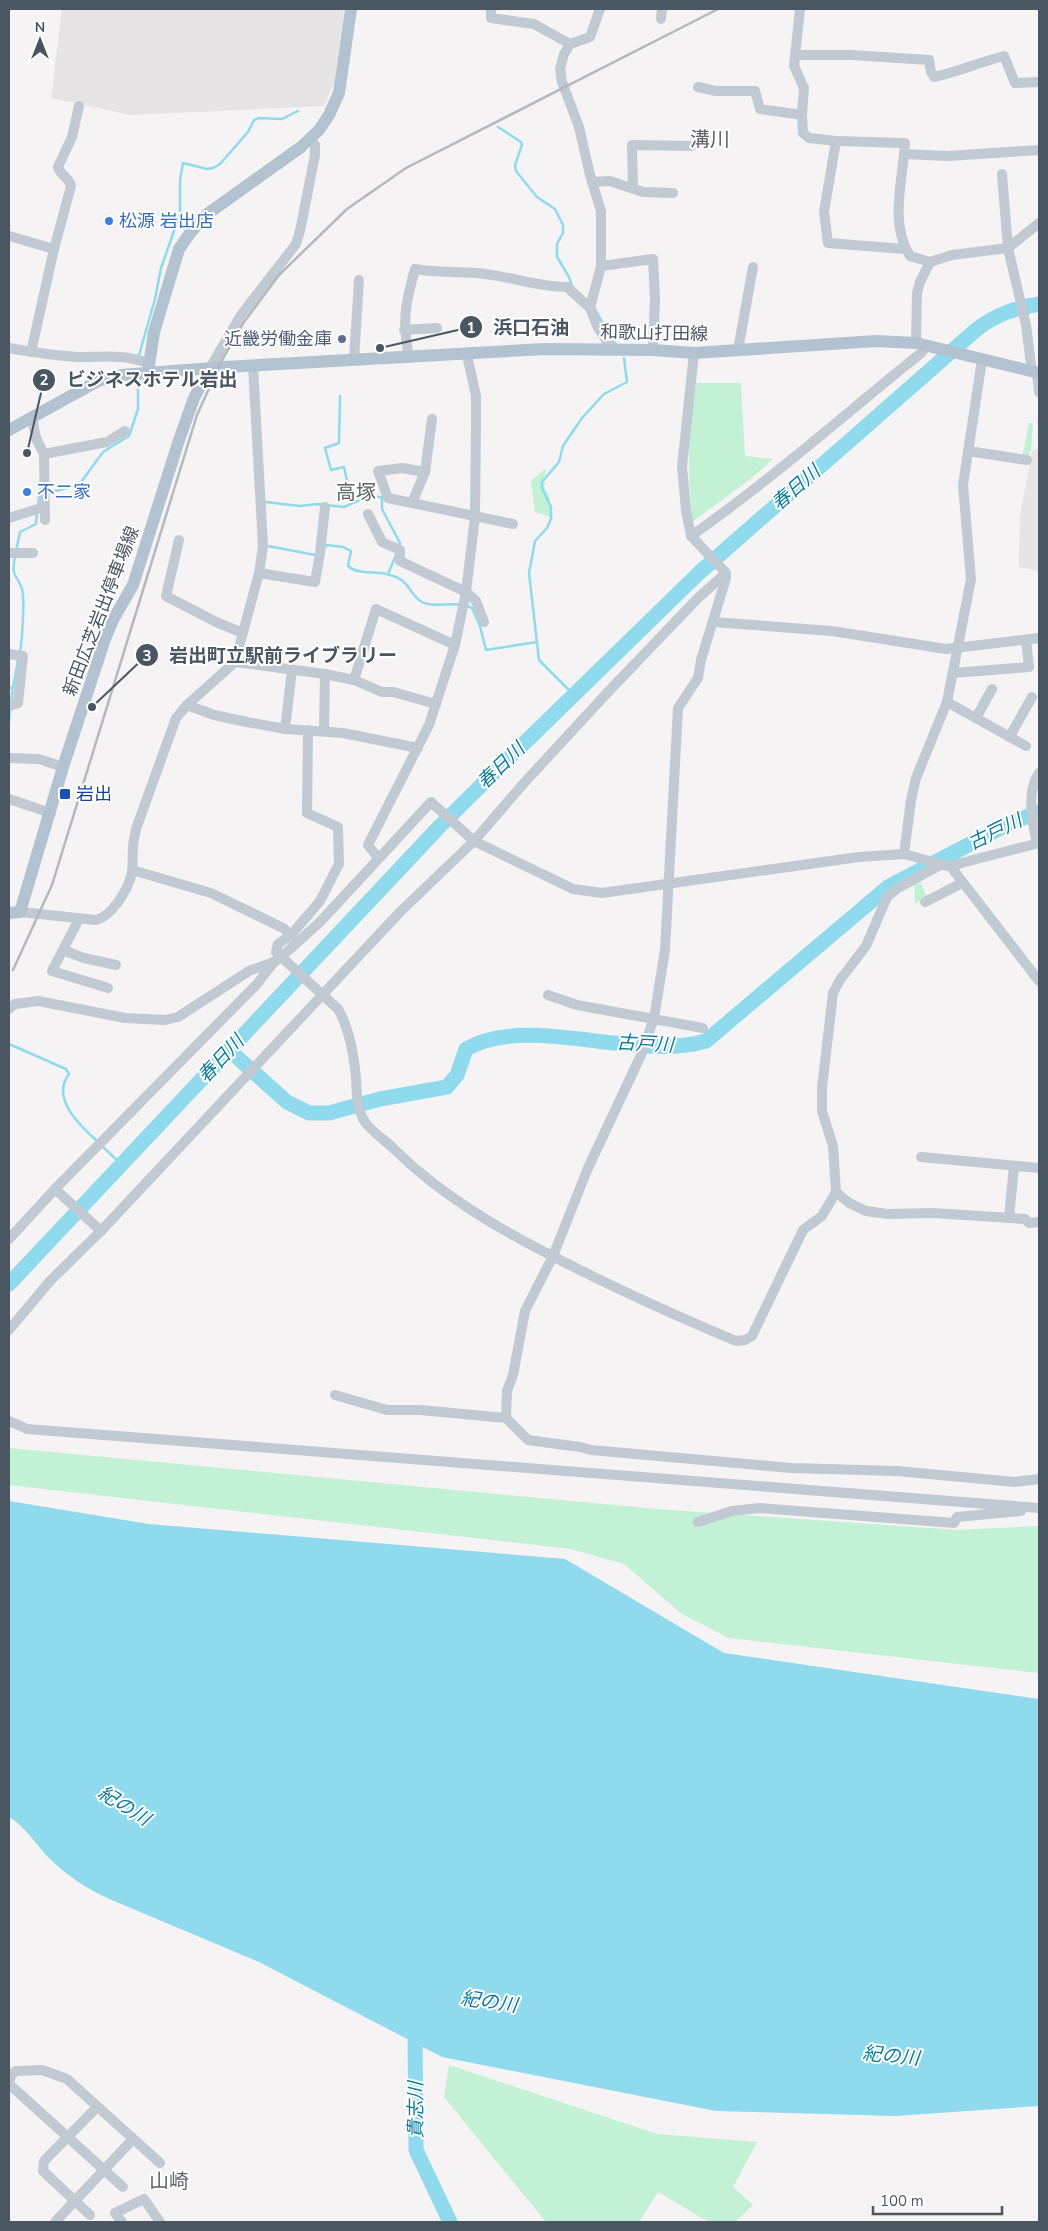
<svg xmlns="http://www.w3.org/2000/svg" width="1048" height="2231" font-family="'Nunito Sans','Noto Sans JP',sans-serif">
<rect width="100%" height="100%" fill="#f5f3f3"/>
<!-- education -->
<g fill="#e6e4e5">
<path d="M62,9H344L334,83L324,106L131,115L51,98Z"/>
<path d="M1039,448V571L1019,567L1020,517L1032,451Z"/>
</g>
<!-- green -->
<g fill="#c3f1d5">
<path d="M696,383H741L745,456L773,459L748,481L692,522L689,476V442Z"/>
<path d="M1029,423H1033L1031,450L1028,458L1022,457Z"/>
<path d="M546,468L544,487L550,499V517L535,512L531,481Z"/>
<path d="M920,881L927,898L915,903L914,884Z"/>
<path d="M9,1448L657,1509L957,1530L1039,1526V1673L729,1638L682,1614L624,1564L571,1549L9,1485Z"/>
<path d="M449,2065L657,2134L757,2142L733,2187L753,2205L735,2222H709L658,2192L639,2222H546L444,2097Z"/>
</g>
<!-- water -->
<path fill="#90daee" d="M9,1501L149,1524L565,1559L724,1653L1039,1699V2106L895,2116L716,2111L442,2057L259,1962L107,1898C86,1888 66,1875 49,1858C35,1844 26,1827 9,1817Z"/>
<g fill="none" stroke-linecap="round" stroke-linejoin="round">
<!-- stream -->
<g stroke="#90daee" stroke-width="2.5">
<path d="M498,127L521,142L522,145L515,165L516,171L537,197L555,209L563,225V233L557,244V257L569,277L572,286"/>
<path d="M594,307L611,338L617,345"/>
<path d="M139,355L155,299L161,268L180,214V180L183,163L207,169L213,168L220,164L248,132L254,120L259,118L282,119L298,111"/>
<path d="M340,396L339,443L325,448L331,470L344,467L352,503"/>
<path d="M47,493L79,485L103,452L129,436L138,409V382"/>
<path d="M266,502L300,506L317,504L344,507L366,497H382V509L400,543L399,547"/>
<path d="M38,506L39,495H42"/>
<path d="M268,546L315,555L317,553"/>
<path d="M323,548L327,545L343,547L351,551L348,566C358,575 374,571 386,574C413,580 406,592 422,602C433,608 450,602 461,605"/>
<path d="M16,551L20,532L36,524L37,512"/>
<path d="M15,556C11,580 16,571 22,589C25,601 22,640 20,653"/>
<path d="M388,574L396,555"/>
<path d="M467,606L472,608L480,626L486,650L537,642"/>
<path d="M9,688H13L11,702"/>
<path d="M13,688L18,660"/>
<path d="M574,695L539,660L529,573L535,541L547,528L551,519V507L542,488V482L559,462L563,446L582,418L604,394L627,382L624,358"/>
<path d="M9,721L10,710"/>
<path d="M9,1044L66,1069L69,1074C50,1099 81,1126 98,1142"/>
<path d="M102,1146L121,1164"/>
</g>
<!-- river -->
<g stroke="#90daee" stroke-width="15">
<path d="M229,1050L287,1102L309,1113H329L380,1099L447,1087L457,1075L466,1049C530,1013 634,1062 706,1041L888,887L1010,823L1039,812"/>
<path d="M9,1284L440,826L506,761L700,572L977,329C997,314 1015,308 1039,304"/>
<path d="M415,2023L416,2150L450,2222"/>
</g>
<!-- minor -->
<g stroke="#c1cad2" stroke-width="10">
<path d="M491,9V18L534,24L570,44"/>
<path d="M600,9L590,37L570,44L564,54L560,69L562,82L579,127L590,175L601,211V266L590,308L598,328L613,350"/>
<path d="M800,9L794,66L804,88L802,115L803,133L809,138L836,141L905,143C903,179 889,224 910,256L930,262L952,255L1008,248L1039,223"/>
<path d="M661,19L662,9"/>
<path d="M795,55H851L929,60L931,72L934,77C958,72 980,62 1004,56L1015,83L1039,82"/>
<path d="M698,87L716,91H755L760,109L802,115"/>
<path d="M836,141L824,212L828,243L905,249"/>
<path d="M904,154L948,156L1039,150"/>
<path d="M1002,174L1008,248L1026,325L1032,372"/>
<path d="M592,182L610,181L643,192L673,193"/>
<path d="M633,188L632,145L692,146"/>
<path d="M9,236L54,249"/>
<path d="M601,266L653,259L655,298L653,350"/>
<path d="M404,330L437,328"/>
<path d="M916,343L917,293L920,282L930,262"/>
<path d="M9,348C32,352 56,356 79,357C107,357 121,354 149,363"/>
<path d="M738,350L753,267"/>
<path d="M31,352L54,249L71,186C69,177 60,175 58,167L72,137L79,106"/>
<path d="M409,358C402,320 405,305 415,269C435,273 455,271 476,273C507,275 536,287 567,287L590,308"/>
<path d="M354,360L359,280"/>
<path d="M210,368L241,315L296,244L300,231L315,155V145L310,139"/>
<path d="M1037,373L1039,392"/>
<path d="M32,417L36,438L44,454L45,520"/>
<path d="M968,451L1027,460"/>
<path d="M44,454L107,442L125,431"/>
<path d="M425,472L402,468L378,471L388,498L513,524"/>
<path d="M412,503L425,472L432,419"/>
<path d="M368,514L382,542L400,550V561L466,592L476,601L484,622"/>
<path d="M9,518L44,507"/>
<path d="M691,536C771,480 845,414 921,353L927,345"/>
<path d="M179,540L166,596L216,622L243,633"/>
<path d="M9,553H33"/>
<path d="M259,573L315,582L320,553L325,507"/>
<path d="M713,622L832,631L946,649L1039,638"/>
<path d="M9,654L23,656L18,703L9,706"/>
<path d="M235,662L325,674L354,680L382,692H393L436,704"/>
<path d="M953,673L1029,667L1026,640"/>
<path d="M354,680L376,609L455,645"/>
<path d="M947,702L1026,746"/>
<path d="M187,705L214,715L247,722L285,729L343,733L418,748"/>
<path d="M976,718L992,689"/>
<path d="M285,729L292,670"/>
<path d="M324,730L325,674"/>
<path d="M1010,736L1032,697"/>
<path d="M9,758L39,759L63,767"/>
<path d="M9,799L51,813"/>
<path d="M1037,843C1032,822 1026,792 1039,773"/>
<path d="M904,854L911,800L916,778L947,702L971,579L963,485L982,360"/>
<path d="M378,858L368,845L429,725L455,645L466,592L475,517L476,422V396L467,355"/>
<path d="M951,867L961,863L1039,843"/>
<path d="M132,870L211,893L283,928L291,935L278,944L276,952L338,1009C349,1028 354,1056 356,1078C357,1093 356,1108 365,1122C372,1132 386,1141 395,1150C445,1199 506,1233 568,1264C623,1292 679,1317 736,1341L745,1340L752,1336L803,1230L822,1216L836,1192L833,1146L822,1111V1088L833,993L840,980L866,946L887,897L898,888L942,864"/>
<path d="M925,902L962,883"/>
<path d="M20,912L96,920C112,916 127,891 131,876C134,867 132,857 133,848C133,842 135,835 136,829L176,718L187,705L235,662L259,573L263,546L253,366"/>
<path d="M79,919L52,971L108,988"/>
<path d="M291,935L320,901L339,864L338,827L307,813L308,730"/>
<path d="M63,950L84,958L116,965"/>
<path d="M548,995L577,1005L703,1028"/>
<path d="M9,1009L15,1004L38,1001L125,1018L165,1020L178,1017L249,971L274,962L281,957L320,922L431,802L474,841L573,889L602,893L859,857L904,854L951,867L1039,981"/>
<path d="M921,1157L1039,1168"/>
<path d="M55,1189L101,1231"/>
<path d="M836,1192L849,1203L866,1211L888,1214L933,1213L1025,1219L1029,1223L1039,1222"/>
<path d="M1009,1218L1014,1166"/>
<path d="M9,1239L55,1189L257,984L274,962"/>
<path d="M9,1330L50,1281L101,1231L400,912L474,841L524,783L608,692L698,598L726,573"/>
<path d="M335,1395L387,1410H420L506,1418L528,1440L580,1447L591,1450L791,1468L897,1471L1015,1482L1039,1479"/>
<path d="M506,1418L507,1391L513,1375L525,1311L553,1256L588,1168L642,1053L654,1018L665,950L678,708L698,678L701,660L726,578V573L691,536L686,510L682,467L694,353"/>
<path d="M9,1421L27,1429L1039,1508"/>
<path d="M698,1522L732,1511L760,1508L954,1523L957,1517L1021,1511"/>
<path d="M9,2084L11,2075L16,2071L42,2070L67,2079L160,2163"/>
<path d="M9,2084L123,2187"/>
<path d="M90,2215L43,2171L44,2161L97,2107"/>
<path d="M55,2222L133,2139"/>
<path d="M122,2222L115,2213L144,2199L160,2222"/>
</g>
<!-- major -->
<g stroke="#b3c2d1" stroke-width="12">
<path d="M148,372L154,332L179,249L190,233L206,215L301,147L319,130L329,115L339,93L351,9"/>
<path d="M9,430L98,381L121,375L225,367L545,349L653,350L694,353L876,341L916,343L1039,373"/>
<path d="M9,913L20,912L63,767L105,639L114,618L133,585L179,440L194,398L210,368"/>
</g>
<!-- rail -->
<path stroke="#b5b8bd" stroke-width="2.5" d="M13,970L52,885L197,415L222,360L244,322L279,275L347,209L406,168L718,9"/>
</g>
<!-- markers -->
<g fill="#3f7fe0" stroke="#fff" stroke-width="2">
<circle cx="109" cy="221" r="5"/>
<circle cx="27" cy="492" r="5"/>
</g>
<circle fill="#5c6f8a" stroke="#fff" stroke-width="2" cx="342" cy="339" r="5"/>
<rect fill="#1a4fb4" stroke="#fff" stroke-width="2" x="59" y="788" width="12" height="12" rx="2.5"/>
<g text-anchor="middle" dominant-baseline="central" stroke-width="4" stroke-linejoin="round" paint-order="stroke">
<!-- shop labels -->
<g font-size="18" fill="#366cbe" stroke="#fff" text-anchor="start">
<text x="119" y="221">松源 岩出店</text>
<text x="37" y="492">不二家</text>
</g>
<!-- street labels -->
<g font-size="18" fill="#4a5661" stroke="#fff">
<text transform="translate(654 333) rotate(1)">和歌山打田線</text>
<text transform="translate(101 611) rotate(-69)">新田広芝岩出停車場線</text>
</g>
<!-- service labels -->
<g font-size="18" fill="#4e5e75" stroke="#fff" text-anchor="end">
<text x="332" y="339">近畿労働金庫</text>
</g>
<!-- transit labels -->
<g font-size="18" fill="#164399" stroke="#fff" text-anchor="start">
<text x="76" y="794">岩出</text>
</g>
<!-- water labels -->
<g font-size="19" font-style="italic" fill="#0c7c9b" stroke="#fff">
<text transform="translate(796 488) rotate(-41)">春日川</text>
<text transform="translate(501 766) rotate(-44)">春日川</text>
<text transform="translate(995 832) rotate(-26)">古戸川</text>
<text transform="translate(645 1044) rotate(3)">古戸川</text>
<text transform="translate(221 1059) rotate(-47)">春日川</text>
<text transform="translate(124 1806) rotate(32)">紀の川</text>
<text transform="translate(489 2002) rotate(8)">紀の川</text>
<text transform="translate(891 2056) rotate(6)">紀の川</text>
<text transform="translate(416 2110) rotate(-90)">貴志川</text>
</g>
<!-- quarter labels -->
<g font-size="20" fill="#5f6368" stroke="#fff">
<text x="710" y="139">溝川</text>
<text x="356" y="492">高塚</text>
<text x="169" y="2181">山崎</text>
</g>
</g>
<!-- callouts -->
<path fill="none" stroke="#4a5661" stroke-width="2" d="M380 348L471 327M27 453L44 380M92 707L147 655"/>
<g fill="#4a5661" stroke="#fff" stroke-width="2">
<circle cx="380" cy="348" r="5"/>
<circle cx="27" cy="453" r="5"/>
<circle cx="92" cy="707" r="5"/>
<circle cx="471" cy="327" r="12"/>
<circle cx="44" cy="380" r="12"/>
<circle cx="147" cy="655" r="12"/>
</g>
<g font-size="15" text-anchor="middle" font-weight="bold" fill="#fff">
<text x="471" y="333">1</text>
<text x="44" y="385">2</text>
<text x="147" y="661">3</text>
</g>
<g font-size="19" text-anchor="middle" font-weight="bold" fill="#4a5661" stroke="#fff" stroke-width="4" stroke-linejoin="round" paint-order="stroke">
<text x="531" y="334">浜口石油</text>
<text x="152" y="386">ビジネスホテル岩出</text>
<text x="283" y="662">岩出町立駅前ライブラリー</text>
</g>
<!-- border -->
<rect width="1048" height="2231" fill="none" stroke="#4a5661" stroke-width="20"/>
<!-- north arrow -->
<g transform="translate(40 40)" stroke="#ffffff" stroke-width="4" paint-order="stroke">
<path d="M0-4L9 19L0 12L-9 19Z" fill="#4a5661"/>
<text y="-8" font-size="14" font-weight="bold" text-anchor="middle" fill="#4a5661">N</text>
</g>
<!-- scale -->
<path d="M873 2206v8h129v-8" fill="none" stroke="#4a5661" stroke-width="2.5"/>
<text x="880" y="2206" font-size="15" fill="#4a5661" stroke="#ffffff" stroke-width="4" paint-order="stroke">100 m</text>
</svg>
